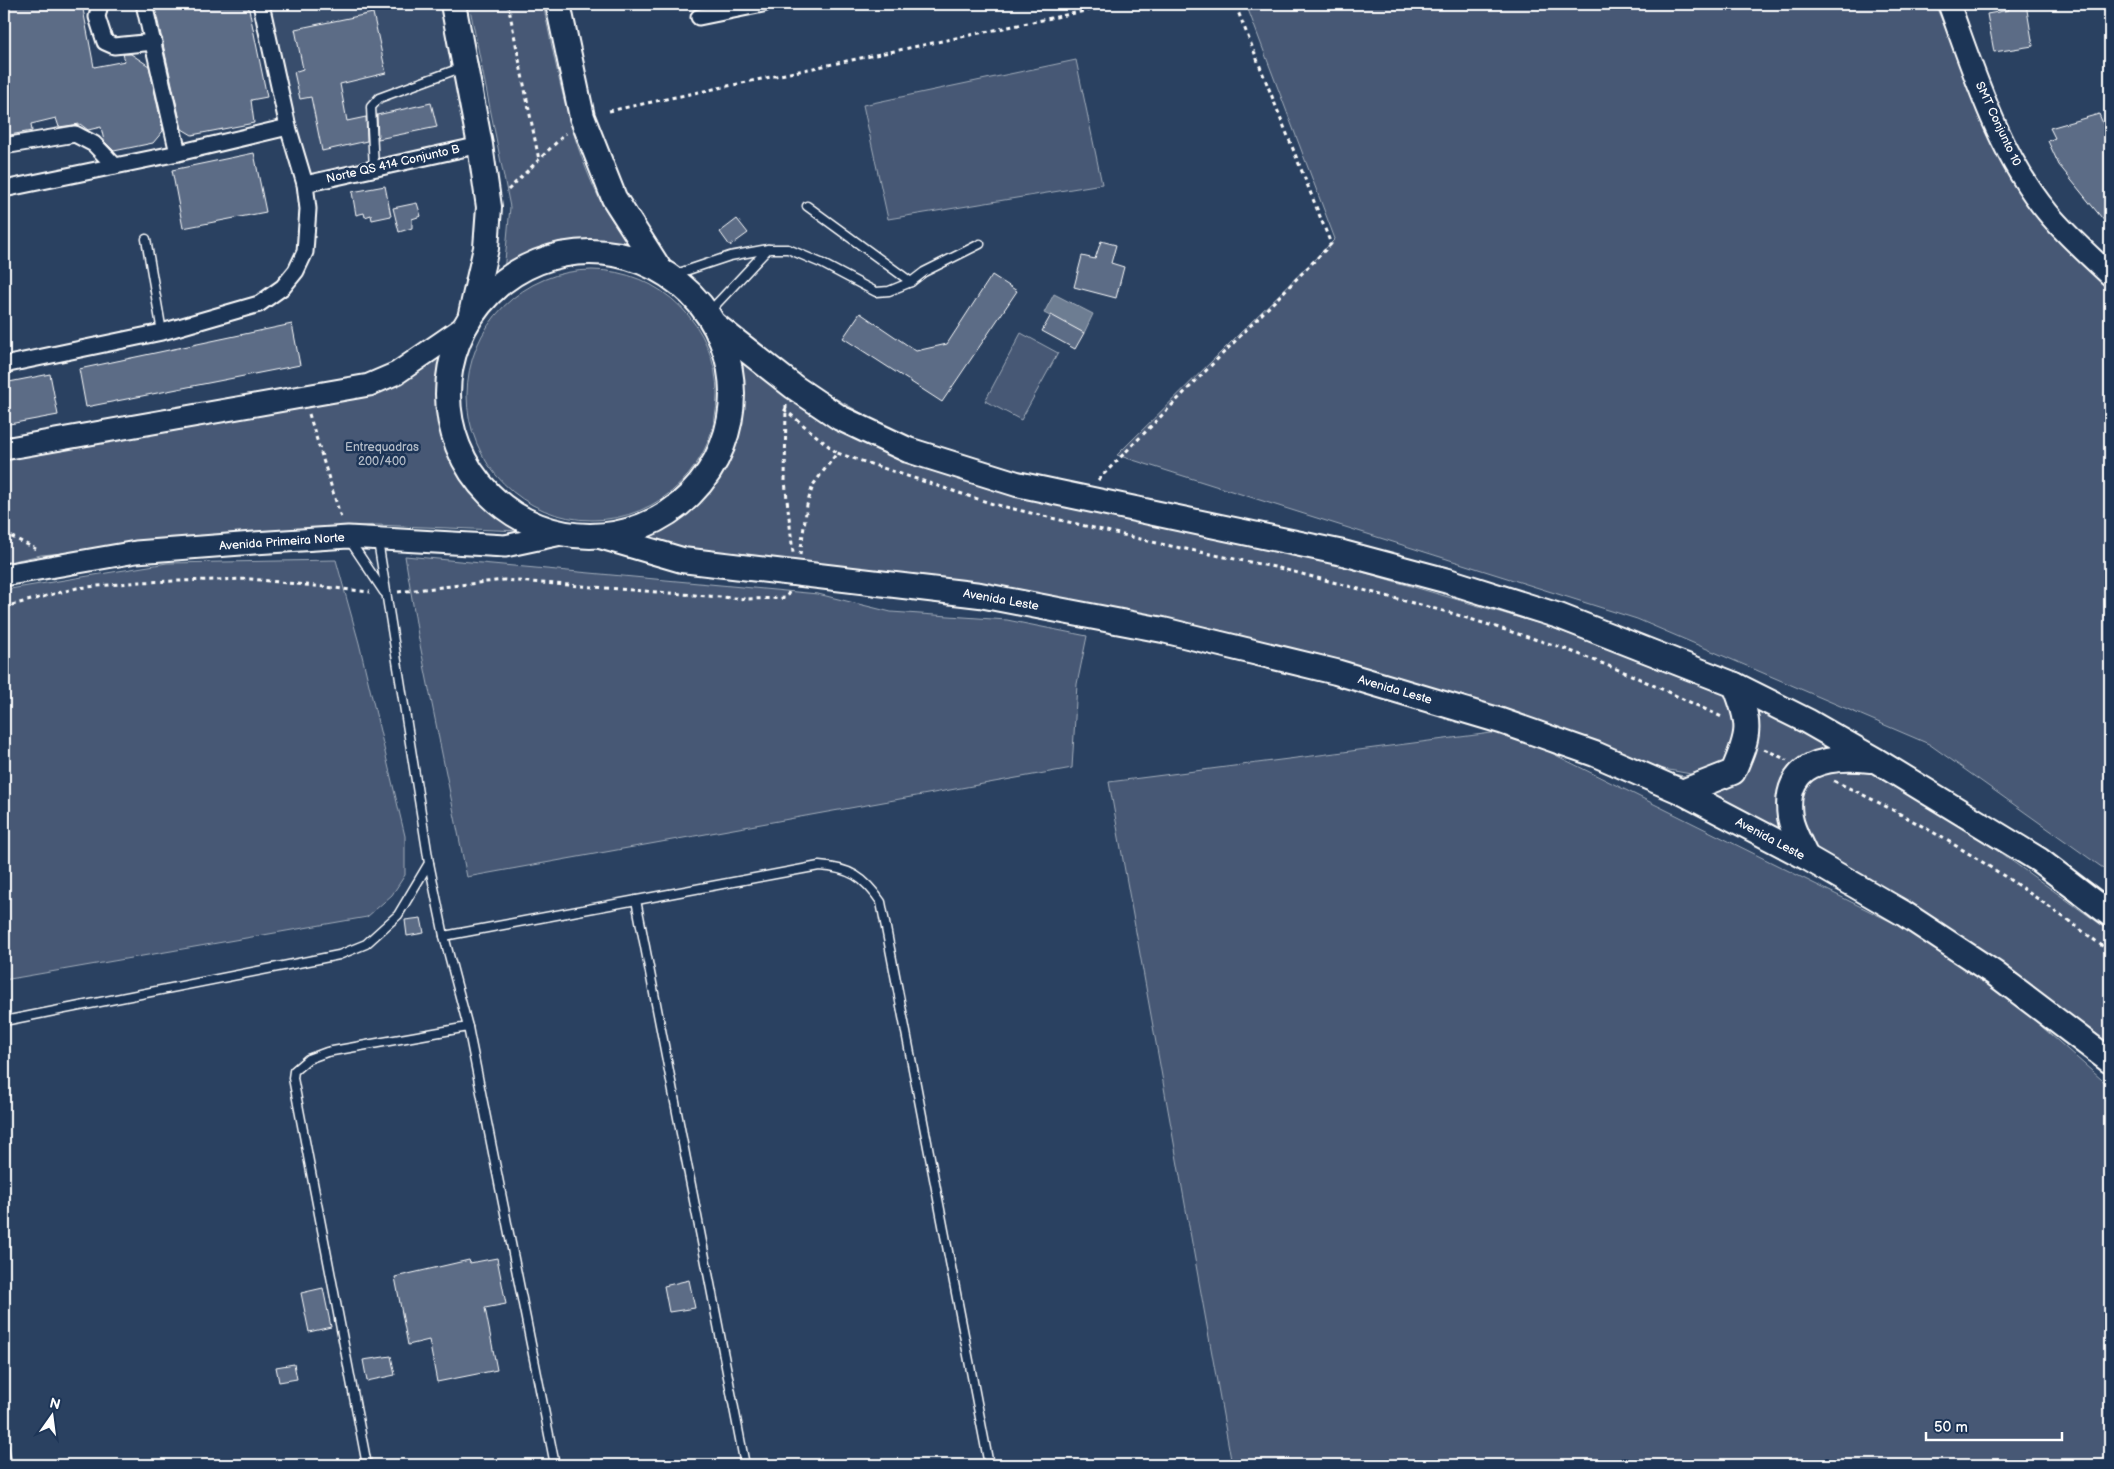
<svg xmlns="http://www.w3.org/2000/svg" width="2114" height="1469" font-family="'Balsamiq Sans',sans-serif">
<rect width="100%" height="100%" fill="#2a4161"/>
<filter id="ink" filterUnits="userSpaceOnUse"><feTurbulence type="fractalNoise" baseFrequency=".02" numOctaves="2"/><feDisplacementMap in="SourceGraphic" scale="10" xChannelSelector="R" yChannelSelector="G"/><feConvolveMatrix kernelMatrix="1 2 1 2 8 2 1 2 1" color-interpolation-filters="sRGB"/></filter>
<g filter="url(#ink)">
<!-- built -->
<path fill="#394e6c" d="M269,4H458L487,131L314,181L291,119Z"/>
<!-- green -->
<g fill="#465975" stroke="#a2acba">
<path d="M469,4H543C557,70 569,137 599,198C608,217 623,235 635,252L602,245L572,246L530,255L504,272L510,207Z"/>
<path d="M1246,4H1935L2003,164L2110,270V873L1929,744L1637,619L1117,455L1335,239Z"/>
<path d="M1076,60L1102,184L888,219L863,105Z"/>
<circle cx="592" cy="395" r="125"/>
<path d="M719,332L907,439L1544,625L1715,687L1751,711L1732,768L1702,776L1658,768L1513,720L1163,627L616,538C631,532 648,527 662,520C714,491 742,426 732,368C730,356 723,344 719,332Z"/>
<path d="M1021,333L1058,353L1021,420L985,401Z"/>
<path d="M457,335L442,390L454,447L485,504L544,532L376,525L41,555L4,563V454L368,382Z"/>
<path d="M405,556L818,594L891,612L1007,620L1087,636L1077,684L1072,768L467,877L418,635Z"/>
<path d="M336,560L359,643L405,836V875L392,895L367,917L4,980V590L167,563Z"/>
<path d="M1746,697L1849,750L1796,779L1794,818L1814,848L1661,772L1702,779L1734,770Z"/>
<path d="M1507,731L1964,958L2110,1087V1465H1232L1109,782Z"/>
<path d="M1873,762L2110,931V1046L2006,970L1817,849L1796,818L1797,780Z"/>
</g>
<!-- water -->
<path fill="#6d7d92" stroke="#a7b1be" d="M1054,294L1093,314L1084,333L1044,313Z"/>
<!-- building -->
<g fill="#5b6c86" stroke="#fff">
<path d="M4,4H82L94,67L125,61L123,54H131L149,66L163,131L153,143L114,151L104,141L101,127L88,130L80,124L59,127L56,118L31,124L32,131L4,136Z"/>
<path d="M154,4H248L267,97L251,100L254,123L192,135L182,129Z"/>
<path d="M2007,4H2026L2033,46L1994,52L1987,14L2009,10Z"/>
<path d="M373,13L386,73L340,84L347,121L366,117L367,141L322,151L311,97L300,99L294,72L303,69L295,29Z"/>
<path d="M431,103L437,127L378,139L377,115Z"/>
<path d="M2099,114L2110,140V228L2059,165L2048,141L2055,138L2050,128Z"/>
<path d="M254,153L266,212L183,228L172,170Z"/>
<path d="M385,186L391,216L372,220L371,215L365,217L364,213L356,215L352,192Z"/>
<path d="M417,203L421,216L412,219V228L399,232L393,208Z"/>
<path d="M737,219L748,233L730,246L720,232Z"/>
<path d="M1101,241L1116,245L1111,263L1124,267L1116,298L1074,287L1082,256L1095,259Z"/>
<path d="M992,275L1017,291L942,402L843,338L860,313L916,351L947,344Z"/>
<path d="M1051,315L1084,333L1075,349L1042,331Z"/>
<path d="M292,324L300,365L86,407L79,369Z"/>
<path d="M50,374L58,415L4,425V383Z"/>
<path d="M421,918L424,933L407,936L405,920Z"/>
<path d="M497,1258L506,1304L485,1308L497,1370L437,1382L429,1340L408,1345L395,1277L469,1260L470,1263Z"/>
<path d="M689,1280L695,1308L669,1312L664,1286Z"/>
<path d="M323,1288L331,1327L309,1332L301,1293Z"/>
<path d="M391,1356L395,1375L367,1381L363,1360Z"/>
<path d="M294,1364L297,1379L279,1382L276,1367Z"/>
</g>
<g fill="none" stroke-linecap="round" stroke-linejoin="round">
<!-- lane casing -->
<g stroke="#fff" stroke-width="11">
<g id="lane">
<path d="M374,169L371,107L379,98L463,67"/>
<path d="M807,206L911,282"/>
<path d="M146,239L162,332"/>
<path d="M670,276L730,256L768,249H788L821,263L876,292L889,291L911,282L924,272L980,244"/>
<path d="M708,313L768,249"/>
<path d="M350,541L384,592"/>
<path d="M429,863L444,936L468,1027L555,1465"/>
<path d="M636,900L745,1465"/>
<path d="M444,936L819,866C850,868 864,877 881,902L989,1465"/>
<path d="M4,1021L339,955L366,944L398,915L429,863L378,541"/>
<path d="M4,1446L7,1465"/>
<path d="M367,1465L293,1078L294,1071L308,1059L327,1052L468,1027"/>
</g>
</g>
<!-- street casing -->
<g stroke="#fff" stroke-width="19">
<g id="street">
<path d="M100,4L97,17L105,42L114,46L154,42"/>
<path d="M144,4L178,153"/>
<path d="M699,17L763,4"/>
<path d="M4,146L75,134L94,144L115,166"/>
<path d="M305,184L480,145"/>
<path d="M4,189L178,153L288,127"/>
<path d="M4,365L162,332L259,304L283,287L296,271L305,252L308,209L305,184L288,127L261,4"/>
</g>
</g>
<!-- secondary casing -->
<g stroke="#fff" stroke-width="25">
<g id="secondary">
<path d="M1949,4C1974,73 2000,156 2048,213C2066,235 2089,255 2110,275"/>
<path d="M4,449L369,385L397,373L464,327"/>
<path d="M4,575L136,552L254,543L348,537L505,546L561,534"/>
</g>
</g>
<!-- primary casing -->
<g stroke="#fff" stroke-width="28">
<g id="primary">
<path d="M453,4L480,145L489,207L486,248L471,314"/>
<path d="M558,4L582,117L614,198L660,270"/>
<circle cx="590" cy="394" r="142"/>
<path d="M715,325L794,387L840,418L908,450L1017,484L1343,553L1448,581L1559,616L1735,685L1807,721L1877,761L2039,860L2110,914"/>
<path d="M600,536L682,560L980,595L1163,630L1336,672L1501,721L1595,754L1682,792L1806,857L1903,913L1994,973L2110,1061"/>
<path d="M1682,792L1733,772C1750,733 1751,725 1735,685"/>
<path d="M1806,857C1801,845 1792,830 1790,817C1782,762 1828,755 1871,760"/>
</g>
</g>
<!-- path -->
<g stroke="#fff" stroke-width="3" stroke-dasharray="4 4" stroke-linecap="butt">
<path d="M508,4L539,160"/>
<path d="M609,111L1118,4"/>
<path d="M508,190L566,133"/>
<path d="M786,405L785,481L793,553"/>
<path d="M784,409L837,453"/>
<path d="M309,414L341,518"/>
<path d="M4,473L9,468"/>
<path d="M1098,480L1331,244L1235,4"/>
<path d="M4,533L36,549"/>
<path d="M800,555L807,505L813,485L837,453L993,504L1161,544L1279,568L1451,613L1563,648L1629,674L1724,718"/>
<path d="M398,592L504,580L746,599L786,598L789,592"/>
<path d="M4,607L77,588L140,582L251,579L370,592"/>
<path d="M1764,749L1787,760"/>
<path d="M1834,781C1932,826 2025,886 2110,952"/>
</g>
<!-- lane -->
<use href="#lane" stroke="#1d3557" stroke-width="8"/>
<!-- street -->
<use href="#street" stroke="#1d3557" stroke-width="15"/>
<!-- secondary -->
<use href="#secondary" stroke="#1d3557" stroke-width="21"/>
<!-- primary -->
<use href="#primary" stroke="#1d3557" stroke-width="24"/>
</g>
</g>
<g text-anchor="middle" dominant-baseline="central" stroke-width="5" stroke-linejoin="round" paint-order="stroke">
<!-- street labels -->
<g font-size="12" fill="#fff" stroke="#1d3557">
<text transform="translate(1998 124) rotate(65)">SMT Conjunto 10</text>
<text transform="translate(393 164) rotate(-13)">Norte QS 414 Conjunto B</text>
<text transform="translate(282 542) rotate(-4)">Avenida Primeira Norte</text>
<text transform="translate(1001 600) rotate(10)">Avenida Leste</text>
<text transform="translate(1395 690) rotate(16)">Avenida Leste</text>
<text transform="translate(1770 839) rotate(28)">Avenida Leste</text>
</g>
<!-- park labels -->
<g font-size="12" fill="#b5bdc8" stroke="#1d3557">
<text x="382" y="447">Entrequadras<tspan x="382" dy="14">200/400</tspan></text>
</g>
</g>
<!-- margin -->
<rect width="2114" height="1469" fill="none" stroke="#1d3557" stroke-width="20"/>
<rect x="10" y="10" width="2094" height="1449" fill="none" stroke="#fff" stroke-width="2" filter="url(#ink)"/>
<!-- north arrow -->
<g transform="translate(52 1416) rotate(14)" stroke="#1d3557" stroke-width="4" paint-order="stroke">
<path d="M0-4L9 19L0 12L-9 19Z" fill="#ffffff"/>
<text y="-8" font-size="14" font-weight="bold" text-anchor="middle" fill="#ffffff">N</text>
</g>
<!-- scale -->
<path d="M1926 1432v8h136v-8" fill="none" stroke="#ffffff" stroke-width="2.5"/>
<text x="1934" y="1432" font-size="15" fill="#ffffff" stroke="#1d3557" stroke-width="4" paint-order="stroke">50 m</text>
</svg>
